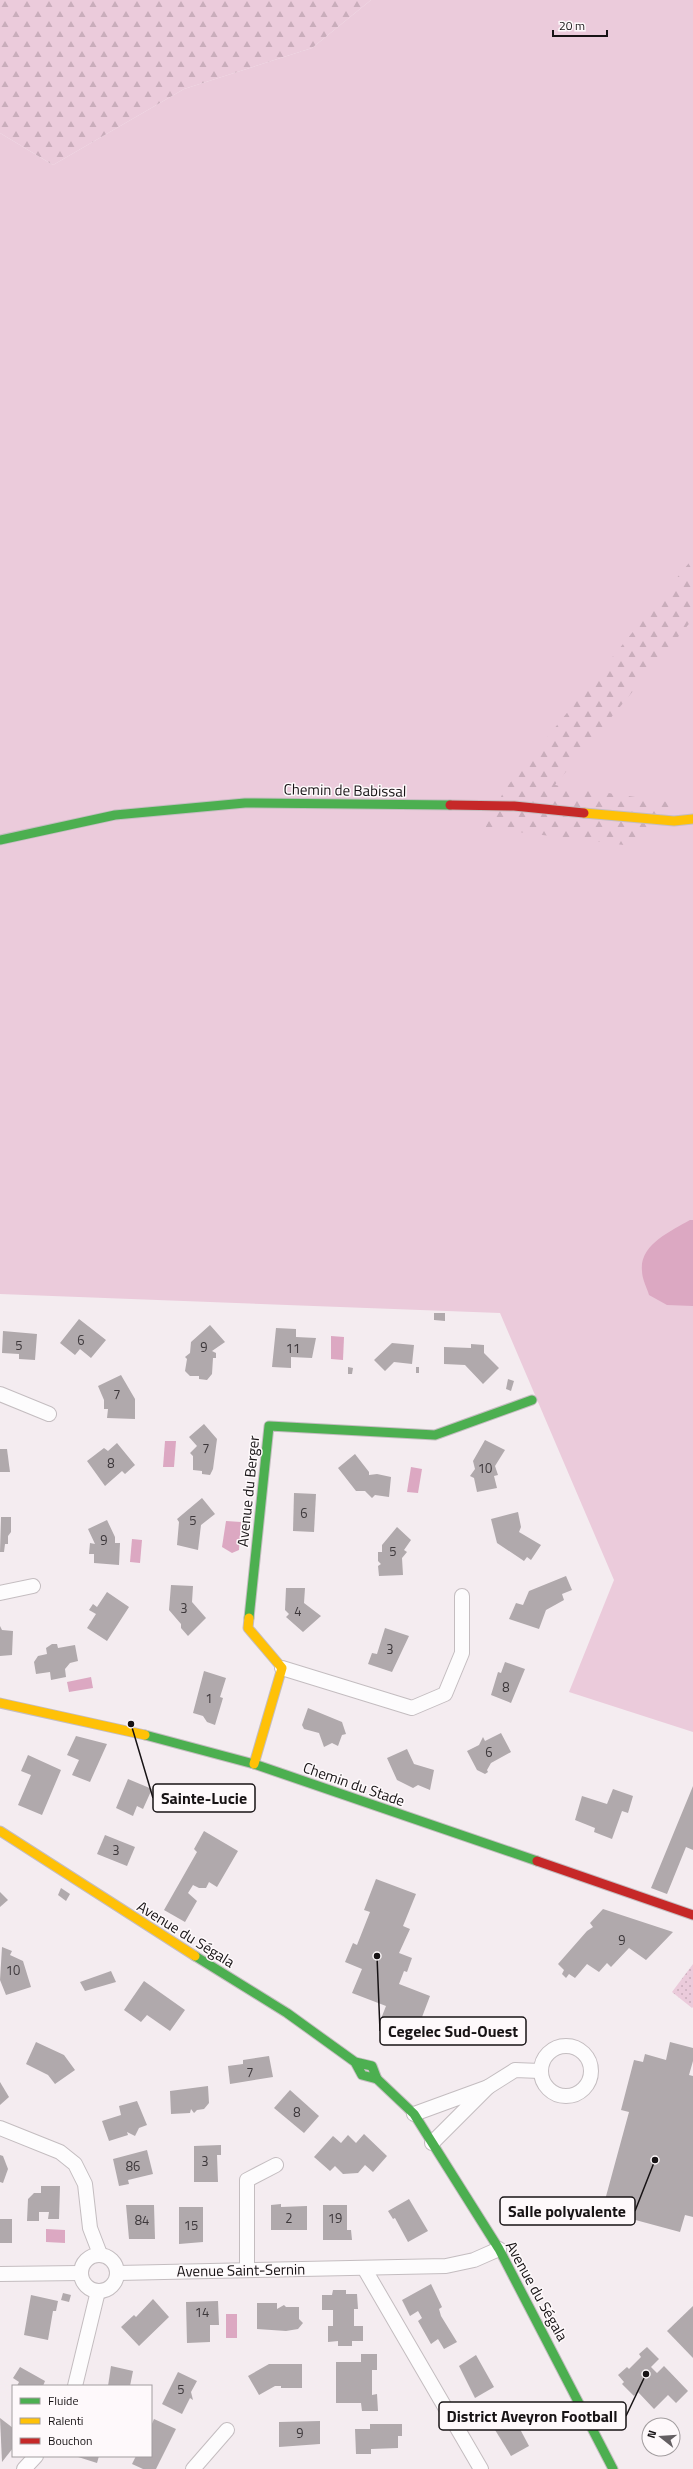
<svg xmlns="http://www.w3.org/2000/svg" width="693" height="2469" font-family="'Titillium Web',sans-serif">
<defs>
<pattern id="forest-firs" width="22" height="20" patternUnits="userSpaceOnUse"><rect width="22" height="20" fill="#ebcbdb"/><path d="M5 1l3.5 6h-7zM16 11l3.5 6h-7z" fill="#c9adbb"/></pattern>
<pattern id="park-dots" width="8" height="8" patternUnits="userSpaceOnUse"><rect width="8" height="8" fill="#ebcbdb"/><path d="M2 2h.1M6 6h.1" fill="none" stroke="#c9adbb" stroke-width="1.8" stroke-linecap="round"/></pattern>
</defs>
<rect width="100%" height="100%" fill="#f4ecf0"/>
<!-- grass -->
<path fill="#ebcbdb" d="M371,0H693V1732L569,1692L614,1580L500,1313L0,1294V133L53,165L184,89L312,48Z"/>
<!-- forest -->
<g fill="url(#forest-firs)">
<path d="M0,0H371L312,48L184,89L53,165L0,133Z"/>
<path d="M693,558V619L555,785L682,804L632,846L485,828L505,789Z"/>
</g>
<!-- park -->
<path fill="url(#park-dots)" d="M693,1964V2007L692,2008L672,1992Z"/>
<!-- water -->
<g fill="#dca8c2">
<path d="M690,1220H693V1306L667,1305L649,1295C647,1288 642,1279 642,1271C639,1245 671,1231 690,1220Z"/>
<path d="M331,1336L344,1337L343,1360L331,1359Z"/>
<path d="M165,1441H176L174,1467H163Z"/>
<path d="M411,1467L422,1469L418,1493L407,1492Z"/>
<path d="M226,1521L241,1522L239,1550L232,1553L222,1547Z"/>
<path d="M132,1539L142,1540L140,1563L130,1562Z"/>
<path d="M91,1677L93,1688L69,1692L67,1682Z"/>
<path d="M46,2229L65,2230V2243L46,2242Z"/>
<rect x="226" y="2314" width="11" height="24"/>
</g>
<!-- building -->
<g fill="#b0a9ac">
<path d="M434,1313H445V1321L434,1320Z"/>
<path d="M79,1319L106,1340L91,1358L80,1349L75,1355L60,1343Z"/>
<path d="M210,1325L225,1342L212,1351L216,1353V1358H213L212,1374L207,1380L199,1379V1376H190L185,1371L187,1359L185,1357L190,1353L191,1342Z"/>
<path d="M276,1328L296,1329V1337L316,1338L312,1358L291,1357V1368L272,1367Z"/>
<path d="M3,1331L37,1334L35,1360L19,1359V1354L2,1353Z"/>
<path d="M392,1343L414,1345L412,1364L394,1362L385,1371L374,1360Z"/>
<path d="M471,1344L484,1345V1353L499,1368L483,1384L465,1365L444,1364V1347L471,1348Z"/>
<path d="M348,1367L353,1368L352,1374H348Z"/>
<rect x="416" y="1367" width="3" height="6"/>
<path d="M121,1375L135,1399V1419L107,1418L108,1409H104V1400L98,1386Z"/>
<path d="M508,1379L514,1381L511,1391L506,1389Z"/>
<path d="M204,1424L217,1439L213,1469L210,1475L202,1474V1471L193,1470V1456L190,1453L197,1446L189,1437Z"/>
<path d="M485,1440L505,1450L495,1466L498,1475L494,1476L497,1488L477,1492L474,1478L470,1476L475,1469L473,1461Z"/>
<path d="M117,1443L135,1465L125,1474L122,1471L105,1486L87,1461L104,1448L108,1451Z"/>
<path d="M0,1449H7L10,1472H0Z"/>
<path d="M355,1454L369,1472V1475L377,1474L391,1477L389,1497L375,1495L372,1498L365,1491H356L338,1468Z"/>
<path d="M294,1493L316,1494L314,1532L293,1531Z"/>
<path d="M202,1498L215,1514L201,1525L198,1550L177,1545L179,1522L177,1519Z"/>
<path d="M518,1512L521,1527L519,1532L541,1545L531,1560L527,1557L524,1561L497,1543L491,1519Z"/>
<path d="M1,1517H11V1532L8,1536V1544H5L4,1552H0Z"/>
<path d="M107,1520L115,1537V1543H120L119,1565L94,1563V1554H89L90,1543L95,1544L88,1529Z"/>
<path d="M397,1527L411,1540L404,1550L407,1552L402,1558L403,1575L379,1576L378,1566L381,1564L378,1561V1552H382V1545Z"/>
<path d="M566,1576L572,1590L562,1594L564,1600L546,1610L539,1629L509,1619L516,1603L523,1605L529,1591Z"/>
<path d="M171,1585L193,1586L192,1602L206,1618L188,1636L181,1628V1624L169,1610Z"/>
<path d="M286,1588H305L304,1603L321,1616L303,1632L286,1617L289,1614L285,1610Z"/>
<path d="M107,1592L129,1607L107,1641L87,1628L96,1614L89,1610L93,1604L97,1607Z"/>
<path d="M0,1626L2,1630L13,1631L12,1655L0,1656Z"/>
<path d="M385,1628L409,1636L392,1672L368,1664L372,1653L377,1654Z"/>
<path d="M52,1644H57L58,1648L75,1645L78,1661L70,1663L65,1669L66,1677L51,1680L50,1672L36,1674L34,1662L38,1656L47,1654L46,1648Z"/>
<path d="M505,1662L525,1669L511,1703L491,1695L498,1672L501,1673Z"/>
<path d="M204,1671L226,1678L220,1697L223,1698L215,1725L207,1722L203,1716L193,1713Z"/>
<path d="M308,1708L342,1722L346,1734L342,1735L338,1746L332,1743L324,1747L319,1733L304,1729L302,1725Z"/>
<path d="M501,1733L511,1752L491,1763L487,1770L488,1772L485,1774L477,1770L467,1751L479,1745L483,1737L485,1741Z"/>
<path d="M76,1736L107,1744L90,1782L72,1775L79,1760L67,1755Z"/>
<path d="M407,1749L414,1764L434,1770L430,1790L418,1785L413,1788L397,1780L387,1758Z"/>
<path d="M28,1755L61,1770L42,1815L18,1805L31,1775L21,1771Z"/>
<path d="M128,1779L152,1789L143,1809L137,1806L133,1816L116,1808Z"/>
<path d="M693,1786V1850L686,1847L667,1894L651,1888Z"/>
<path d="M613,1789L633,1796L628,1813L622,1811L612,1839L594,1832L595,1828L575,1820L582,1796L607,1804Z"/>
<path d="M204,1831L238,1851L217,1887L209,1882L206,1888H199L193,1885L188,1893L197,1901L185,1922L164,1910L197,1852L194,1849Z"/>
<path d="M105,1835L135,1847L127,1866L97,1854Z"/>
<path d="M376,1879L416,1894L403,1926L410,1929L399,1953L412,1958L407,1972L404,1971L399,1984L430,1996L419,2025L413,2022L411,2029L403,2025L400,2033L379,2024L386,2006L352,1993L362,1969L345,1962L353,1943L357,1945L370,1912L364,1910Z"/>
<path d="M61,1888L70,1894L66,1901L58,1895Z"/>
<path d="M0,1892L8,1900L0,1907Z"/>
<path d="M603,1909L673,1932L646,1960L629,1948L611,1967L607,1963L599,1972L587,1964L575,1978L569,1974L566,1978L562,1974L564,1970L558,1964L587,1931L593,1927L590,1923Z"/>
<path d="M2,1947L12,1951L10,1955L23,1961L31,1987L6,1995L0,1980Z"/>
<path d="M111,1971L116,1982L85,1991L80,1982Z"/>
<path d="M144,1981L185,2010L170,2031L147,2015L141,2022L124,2010Z"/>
<path d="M36,2042L64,2055L75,2070L55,2084L48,2075L26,2064Z"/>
<path d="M670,2042L693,2048V2061L689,2075L693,2076V2217L685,2215L680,2232L602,2211L629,2112L621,2110L634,2060L643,2062L645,2054L666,2060Z"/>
<path d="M269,2056L273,2077L230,2084L228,2066L243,2064V2060Z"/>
<path d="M0,2082L9,2097L0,2105Z"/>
<path d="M208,2086L209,2103L204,2109L197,2110L194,2113L191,2109L190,2113L171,2114L170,2091Z"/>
<path d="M290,2090L319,2116L304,2133L274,2108Z"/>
<path d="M137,2101L147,2125L139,2128L135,2136L127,2132L128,2135L109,2141L102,2121L121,2115L119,2106Z"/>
<path d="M364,2134L387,2156L373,2172L365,2165L358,2173L343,2174L335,2166L330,2171L314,2157L333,2136L341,2143L348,2135L356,2143Z"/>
<path d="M221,2145V2155H217L218,2182H194V2146Z"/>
<path d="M147,2150L153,2174L128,2180L129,2184L119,2186L113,2159Z"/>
<path d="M0,2155L3,2156L8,2169L3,2183L0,2182Z"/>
<path d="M41,2186H60L59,2219H48L49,2212H39V2221H27L28,2199L34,2193H41Z"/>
<path d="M409,2199L428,2231L408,2242L395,2218L393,2219L388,2211Z"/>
<path d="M281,2204V2207L307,2206V2230H271V2205Z"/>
<path d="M126,2205H154L155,2239H129Z"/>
<path d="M323,2205H347V2230H351L352,2240H323Z"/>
<path d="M179,2207H203V2242L179,2244Z"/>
<rect x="0" y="2219" width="12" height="24"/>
<path d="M431,2284L442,2307L439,2309L441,2316L457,2342L444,2349L438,2339L431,2344L418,2321L422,2318L418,2311L410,2316L402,2300Z"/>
<path d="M333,2290H346V2294H357L358,2309H354V2326H363V2341H352V2346H338V2341L328,2342V2326H333V2310H322V2295H332Z"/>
<path d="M63,2293L71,2295L69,2302L61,2300Z"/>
<path d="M31,2295L58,2301L56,2311H53L48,2340L24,2335Z"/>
<path d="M153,2299L169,2317L139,2346L121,2327L134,2315L136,2317Z"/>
<path d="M218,2301L219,2325H210V2342L187,2343L186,2302Z"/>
<path d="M257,2303H277V2309L284,2305L286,2307H299V2319L303,2323L298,2329L286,2331L257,2329Z"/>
<path d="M693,2306V2358L667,2331Z"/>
<path d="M647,2347L659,2359L651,2367L657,2373L664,2366L688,2391L676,2403L668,2395L654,2409L638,2392L634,2396L622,2384L624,2382L618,2375L627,2367L629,2369L641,2357L639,2354Z"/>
<path d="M361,2354H377V2370H372V2395L377,2394L378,2411H362L361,2403H336V2362H361Z"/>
<path d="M476,2355L494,2387L475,2398L459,2366Z"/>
<path d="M269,2364H302V2388H281V2386H275L259,2395L248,2376Z"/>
<path d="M111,2366L133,2371L130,2386H108Z"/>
<path d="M20,2367L45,2381L43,2386H17L19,2382L13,2378Z"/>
<path d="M178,2372L197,2381L191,2392L193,2400L190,2398L182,2414L162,2404Z"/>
<path d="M512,2414L529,2446L511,2456L492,2425Z"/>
<path d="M0,2418L13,2428V2448L2,2462Z"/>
<path d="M154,2419L176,2429L156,2469H143L132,2464L136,2456H151V2426Z"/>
<path d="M320,2421V2444L279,2447V2422Z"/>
<path d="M370,2424H402V2436H398V2448L371,2449V2454H356L355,2429H370Z"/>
<path d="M75,2456H99L97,2463Z"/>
</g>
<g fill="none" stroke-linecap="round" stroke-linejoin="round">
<!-- street casing -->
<g stroke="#c4bdc0" stroke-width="16">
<g id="street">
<path d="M0,1394L49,1414"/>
<path d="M0,1593L33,1586"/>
<path d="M282,1668L412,1708L445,1694L462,1653V1596"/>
<circle cx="566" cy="2071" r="25"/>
<path d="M488,2087L515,2070L540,2071"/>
<path d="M414,2114L488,2087L432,2143"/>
<path d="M0,2128L60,2152L75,2164L85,2184L90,2228L100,2254"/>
<circle cx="99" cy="2273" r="18"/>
<path d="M364,2268L481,2469"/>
<path d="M247,2269V2180L276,2165"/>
<path d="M118,2273L446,2266L474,2260L499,2249"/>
<path d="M0,2274L80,2273"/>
<path d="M75,2386L98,2291"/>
<path d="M24,2469L36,2456"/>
<path d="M193,2469L227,2430"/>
</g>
</g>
<!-- fast casing -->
<g stroke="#c4bdc0" stroke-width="11">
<g id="fast">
<path d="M0,840L115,815L245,803L450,805"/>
<path d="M249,1618L269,1426L435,1435L532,1400"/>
<path d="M145,1735L254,1764L537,1861"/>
<path d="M195,1956L287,2013L355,2062L362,2075L377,2079L372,2066L355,2062"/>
<path d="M377,2079L414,2114L499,2249L613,2469"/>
</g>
</g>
<!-- slow casing -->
<g stroke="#c4bdc0" stroke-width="11">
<g id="slow">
<path d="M584,813L674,821L693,819"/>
<path d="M249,1618L248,1628L282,1668L254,1764"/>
<path d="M0,1703L145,1735"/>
<path d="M0,1831L195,1956"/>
</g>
</g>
<!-- jam casing -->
<g stroke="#c4bdc0" stroke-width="11">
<g id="jam">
<path d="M450,805L514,806L584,813"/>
<path d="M537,1861L693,1915"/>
</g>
</g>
<!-- street -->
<use href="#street" stroke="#fdfcfd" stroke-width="14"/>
<!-- fast -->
<use href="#fast" stroke="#4caf50" stroke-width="9"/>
<!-- slow -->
<use href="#slow" stroke="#ffc107" stroke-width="9"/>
<!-- jam -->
<use href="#jam" stroke="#c62828" stroke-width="9"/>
</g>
<g text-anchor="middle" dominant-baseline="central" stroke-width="3" stroke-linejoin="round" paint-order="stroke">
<!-- number labels -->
<g font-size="13" fill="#3d383b">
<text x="81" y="1340">6</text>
<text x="19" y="1345">5</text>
<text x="204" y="1347">9</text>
<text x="293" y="1348">11</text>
<text x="117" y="1394">7</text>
<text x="206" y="1448">7</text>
<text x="111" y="1463">8</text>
<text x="485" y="1468">10</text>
<text x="304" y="1513">6</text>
<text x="193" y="1520">5</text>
<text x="104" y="1540">9</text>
<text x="393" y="1551">5</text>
<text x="184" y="1608">3</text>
<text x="298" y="1611">4</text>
<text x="390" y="1649">3</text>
<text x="506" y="1687">8</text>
<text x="209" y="1698">1</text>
<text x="489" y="1752">6</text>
<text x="116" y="1850">3</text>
<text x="622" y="1940">9</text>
<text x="13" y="1970">10</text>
<text x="250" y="2072">7</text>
<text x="297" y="2112">8</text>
<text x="205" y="2161">3</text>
<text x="133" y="2166">86</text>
<text x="289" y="2218">2</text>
<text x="335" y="2218">19</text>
<text x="142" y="2220">84</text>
<text x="191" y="2225">15</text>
<text x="202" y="2312">14</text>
<text x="181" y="2389">5</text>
<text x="300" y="2433">9</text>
</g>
<!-- street labels -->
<g font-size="15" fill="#171315" stroke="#fef9fb">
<text transform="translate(345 790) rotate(1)">Chemin de Babissal</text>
<text transform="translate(248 1491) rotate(-84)">Avenue du Berger</text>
<text transform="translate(354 1784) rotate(19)">Chemin du Stade</text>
<text transform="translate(186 1934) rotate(32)">Avenue du Ségala</text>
<text transform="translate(241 2270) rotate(-1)">Avenue Saint-Sernin</text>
<text transform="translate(537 2291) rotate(61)">Avenue du Ségala</text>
</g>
</g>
<!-- callouts -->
<path fill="none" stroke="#171315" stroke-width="1.5" d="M131 1724L153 1798M377 1956L380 2031M655 2160L635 2211M646 2374L626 2416"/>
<g fill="#171315" stroke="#fef9fb" stroke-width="1.5">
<circle cx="131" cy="1724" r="4"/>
<circle cx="377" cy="1956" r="4"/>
<circle cx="655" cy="2160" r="4"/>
<circle cx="646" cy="2374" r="4"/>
</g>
<g fill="#fef9fb" stroke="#171315" stroke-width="1.5">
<rect x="153" y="1784" width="102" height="28" rx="4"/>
<rect x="380" y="2017" width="146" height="28" rx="4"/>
<rect x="500" y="2197" width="135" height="28" rx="4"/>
<rect x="439" y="2402" width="187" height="28" rx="4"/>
</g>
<g font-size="16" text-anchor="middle" font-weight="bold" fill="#171315">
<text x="204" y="1804">Sainte-Lucie</text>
<text x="453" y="2037">Cegelec Sud-Ouest</text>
<text x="567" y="2217">Salle polyvalente</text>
<text x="532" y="2422">District Aveyron Football</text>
</g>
<!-- legend -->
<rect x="12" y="2385" width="140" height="72" fill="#fef9fb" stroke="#a29d9f"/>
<rect x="20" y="2398" width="20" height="6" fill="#4caf50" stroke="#a29d9f"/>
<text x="48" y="2405" font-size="12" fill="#171315">Fluide</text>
<rect x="20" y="2418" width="20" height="6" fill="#ffc107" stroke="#a29d9f"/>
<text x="48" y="2425" font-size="12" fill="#171315">Ralenti</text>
<rect x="20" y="2438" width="20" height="6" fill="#c62828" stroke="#a29d9f"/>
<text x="48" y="2445" font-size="12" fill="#171315">Bouchon</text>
<!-- north arrow -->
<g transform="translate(661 2437) rotate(287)"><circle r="19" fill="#fef9fb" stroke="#a29d9f"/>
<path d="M0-3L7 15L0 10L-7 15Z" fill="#645f62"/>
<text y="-6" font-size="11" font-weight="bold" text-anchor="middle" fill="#171315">N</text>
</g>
<!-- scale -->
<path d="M553 30v6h54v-6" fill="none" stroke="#171315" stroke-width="2"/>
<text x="559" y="30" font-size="12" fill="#171315" stroke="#fef9fb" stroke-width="3" paint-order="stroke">20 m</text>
</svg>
